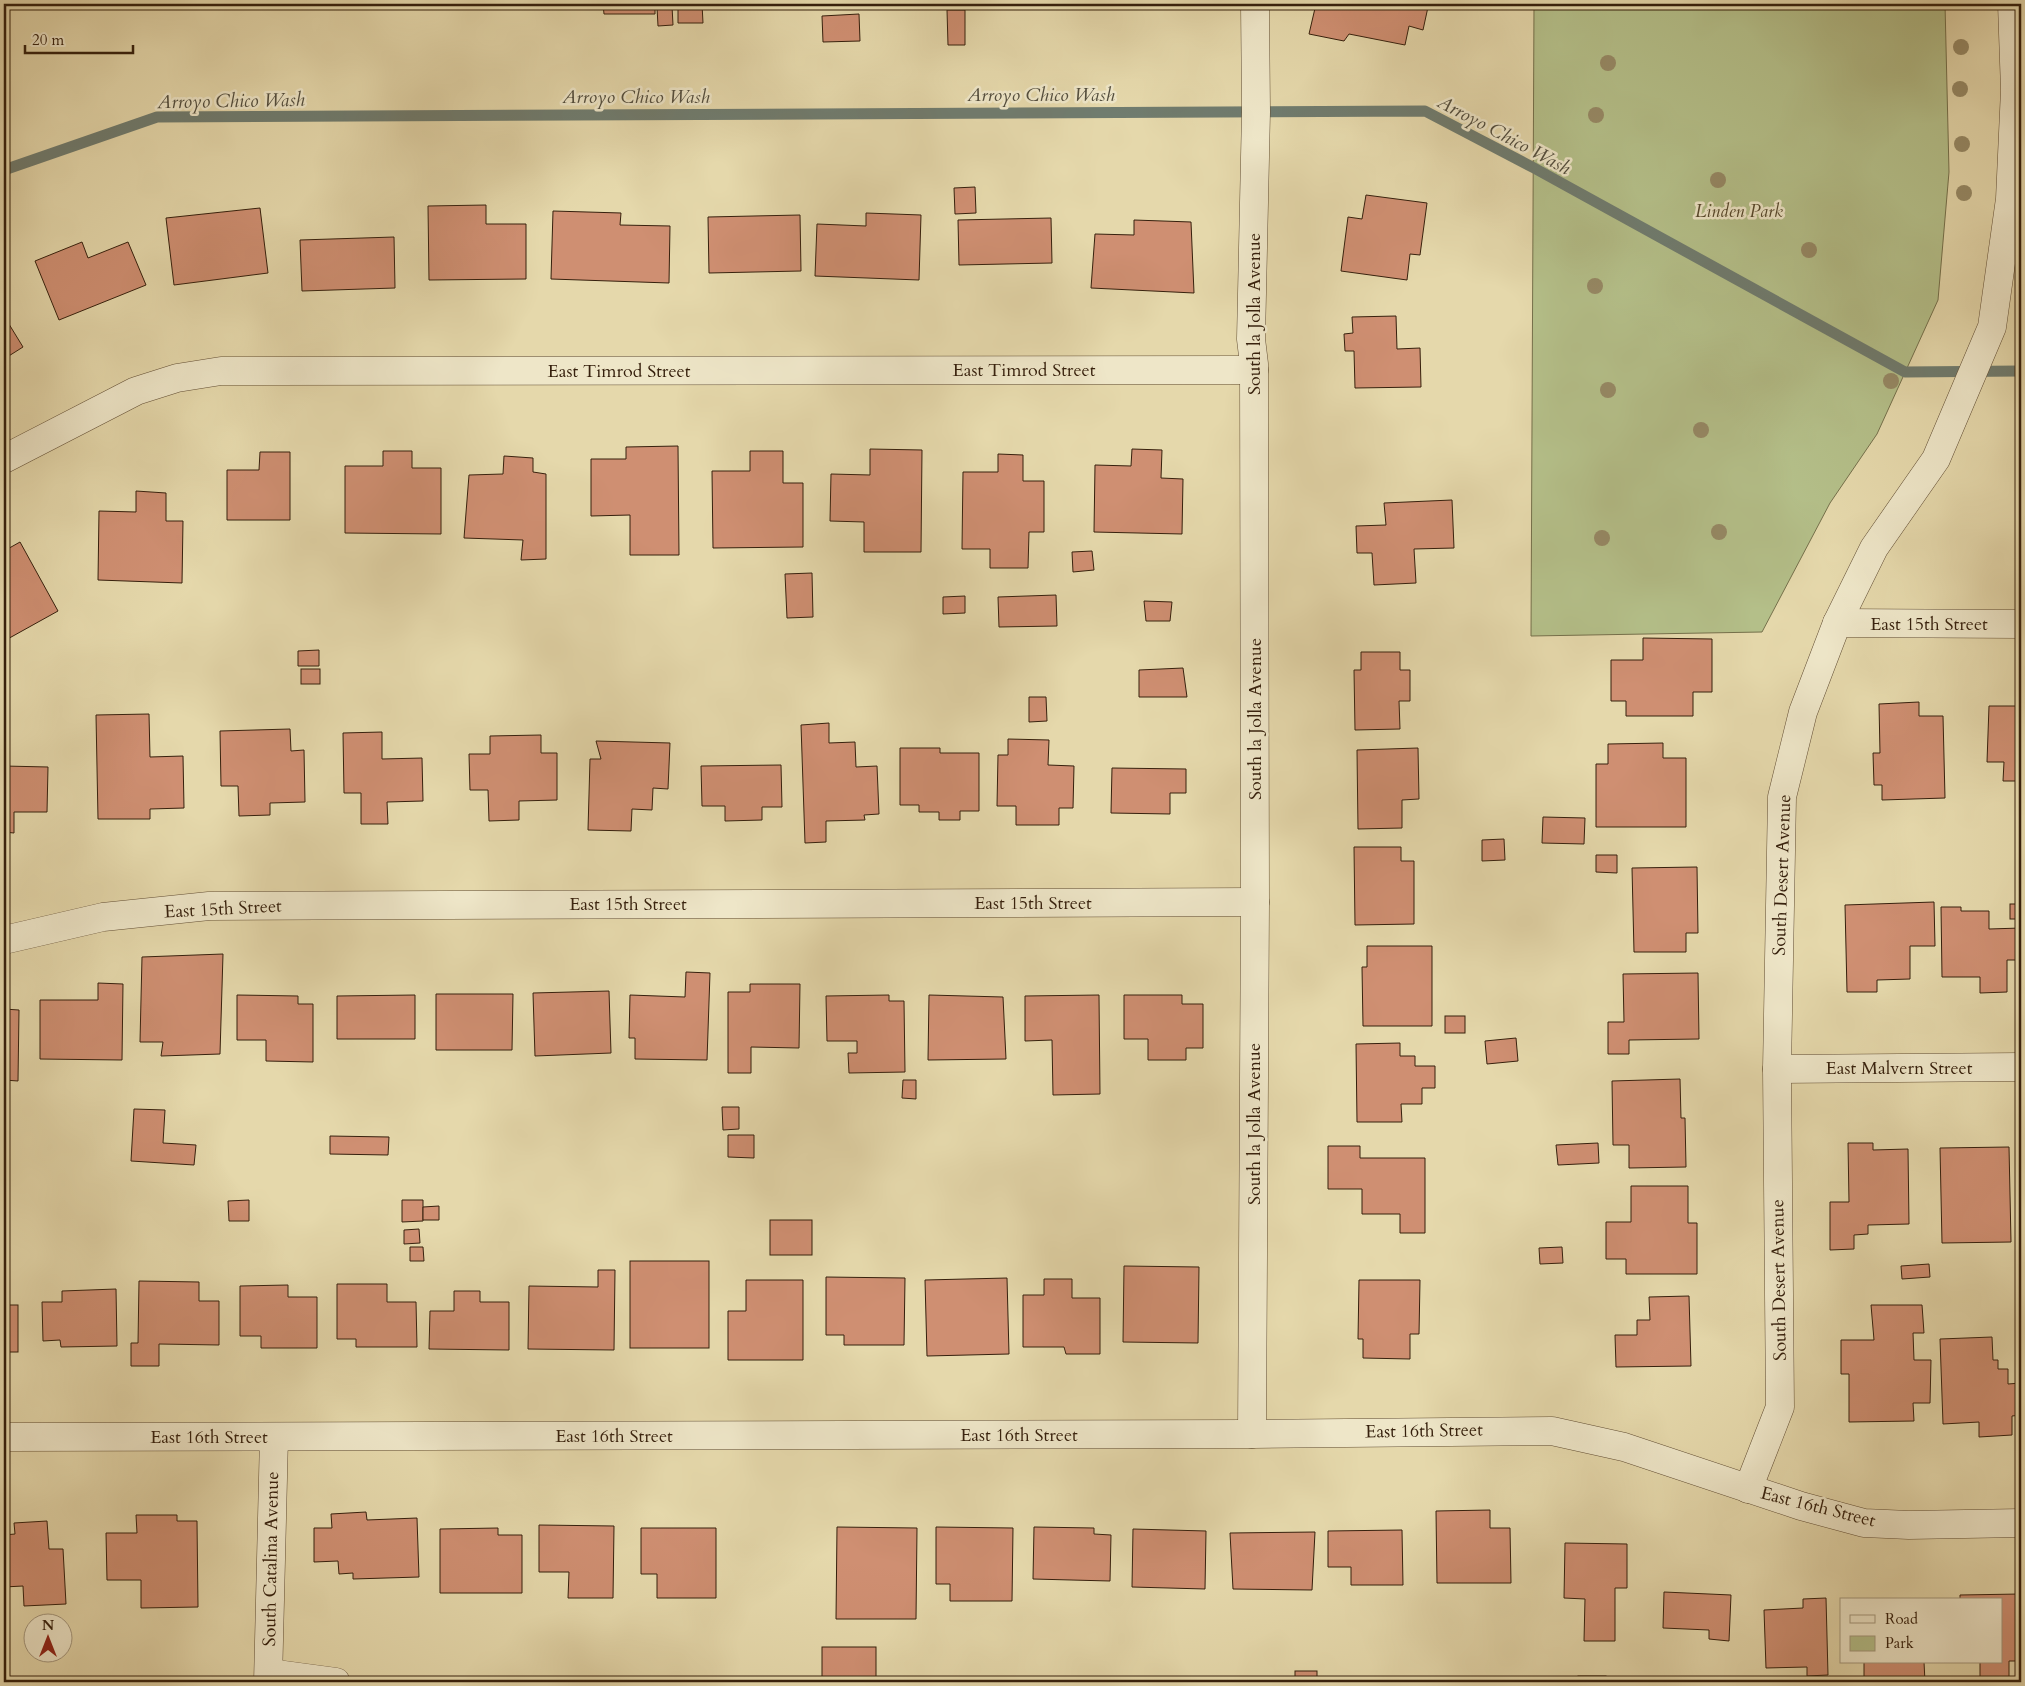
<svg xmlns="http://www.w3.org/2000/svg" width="2025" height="1686" font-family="Cardo,serif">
<rect width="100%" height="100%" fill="#e5d8ab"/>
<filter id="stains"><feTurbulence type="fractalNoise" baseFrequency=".004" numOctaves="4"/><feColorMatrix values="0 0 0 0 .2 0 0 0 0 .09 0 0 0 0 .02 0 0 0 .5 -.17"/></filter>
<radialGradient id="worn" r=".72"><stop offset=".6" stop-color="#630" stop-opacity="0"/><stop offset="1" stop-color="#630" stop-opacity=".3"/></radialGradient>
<!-- green -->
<path fill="#b4bf89" stroke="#75704b" d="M1534,4H1945L1949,172L1938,300L1877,434L1830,503L1762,632L1531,636Z"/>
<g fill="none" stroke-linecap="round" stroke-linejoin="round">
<!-- stream -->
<path stroke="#707c6f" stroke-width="11" d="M4,170L157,117L1425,111L1534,168L1905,372L2021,371"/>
</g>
<!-- building -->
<g fill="#cf8f72" stroke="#36200d">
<path d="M603,4H655V14H604Z"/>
<path d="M678,4H702L703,23H678Z"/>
<path d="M1316,4L1350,7V4H1415L1428,7L1423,30L1409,26L1405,45L1349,34L1344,41L1309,34Z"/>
<path d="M672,6L673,25L658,26L657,7Z"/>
<path d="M947,10H965V45H948Z"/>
<path d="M859,14L860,41L823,42L822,16Z"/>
<path d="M975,187L976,213L955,214L954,188Z"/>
<path d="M1366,195L1427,203L1420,255L1410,254L1407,280L1341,271L1348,217L1362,219Z"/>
<path d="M486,205V224H526V279L429,280L428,206Z"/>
<path d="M260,208L268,273L174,285L166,218Z"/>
<path d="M553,211L621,213L620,225L670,226L669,283L551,279Z"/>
<path d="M866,213L921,215L919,280L815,276L817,224L866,226Z"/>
<path d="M800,215L801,271L709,273L708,217Z"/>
<path d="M1051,218L1052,263L959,265L958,220Z"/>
<path d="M1134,220L1191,222L1194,293L1091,288L1095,234L1134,235Z"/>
<path d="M394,237L395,288L302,291L300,240Z"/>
<path d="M82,242L88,258L128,242L146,285L59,320L35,261Z"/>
<path d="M4,316L23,347L4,359Z"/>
<path d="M1396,316L1397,349L1420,348L1421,387L1355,388L1354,351H1345L1344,334L1353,333L1352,317Z"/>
<path d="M678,446L679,555H630V515L591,516V459H626V447Z"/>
<path d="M870,449L922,450L921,552H864V522L830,521L831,474L870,475Z"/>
<path d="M1132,449L1162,450L1161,478L1183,479L1182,534L1094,532L1095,465L1131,466Z"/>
<path d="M383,451H412V468H441V534L345,533V466H383Z"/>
<path d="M750,451H783V483H803V547L713,548L712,471H750Z"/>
<path d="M260,452H290V520H227V470H259Z"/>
<path d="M998,454L1023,455V481H1044V532H1029L1028,568H990V549H962L963,472H998Z"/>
<path d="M504,456L533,458V472L546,474V559L521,560L523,540L464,538L469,475L503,474Z"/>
<path d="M136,491L166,493V521H183L182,583L98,580L99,511L136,512Z"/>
<path d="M1452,500L1454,548L1414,549L1416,583L1374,585L1372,553H1357L1356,526L1386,525L1384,503Z"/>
<path d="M20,542L58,611L4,641V551Z"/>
<path d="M1092,551L1094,570L1073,572L1072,552Z"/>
<path d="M812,573L813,617L787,618L785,574Z"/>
<path d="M1056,595L1057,626L999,627L998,597Z"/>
<path d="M965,596V613L943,614V597Z"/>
<path d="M1144,601L1172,602L1170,621H1146Z"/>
<path d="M1643,638L1712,639V692H1693V716H1626V701H1611V660H1643Z"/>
<path d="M319,650V666H298V651Z"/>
<path d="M1361,652H1400V670H1410V701H1399L1400,729L1355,730L1354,670H1361Z"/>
<path d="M1183,668L1187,697H1139V670Z"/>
<rect x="301" y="669" width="19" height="15"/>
<path d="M1029,697H1046L1047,721L1029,722Z"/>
<path d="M1919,702V716H1943L1945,798L1882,800V785H1874L1873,753H1880L1879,704Z"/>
<path d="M1989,706H2021V781H2003L2004,762H1987Z"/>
<path d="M149,714L150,757L183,756L184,808L150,809V819H98L96,715Z"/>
<path d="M829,723V743L855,742L856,767L877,766L879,814L864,815L865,820L826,821V842L805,843L801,725Z"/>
<path d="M290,729L291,751L304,750L305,802L270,803V815L239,816L238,786H221L220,731Z"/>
<path d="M382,732V759L422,758L423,801L387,802L388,824H361V793H344L343,733Z"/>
<path d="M541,735V753H557V800L519,801V820L489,821L488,790H470L469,754H490V736Z"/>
<path d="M1008,739L1049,740L1048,765L1074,766L1073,808H1059V825H1016V806H997L998,755H1008Z"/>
<path d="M596,741L670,743L668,789L653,788L652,810L632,809L631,831L588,830L590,759H601Z"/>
<path d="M1663,743V758H1686V827H1596V764H1608V744Z"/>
<path d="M900,748H940V753H979V811H960V820H939V812H919V805H900Z"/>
<path d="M1418,748L1419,799L1402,800V828L1358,829L1357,750Z"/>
<path d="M781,765L782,807H762V820L725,821V806H702L701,766Z"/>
<path d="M4,766L48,767L47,812H14V833L4,832Z"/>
<path d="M1112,768L1186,769V793H1170V814L1111,813Z"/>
<path d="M1543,817L1585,818L1584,844L1542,843Z"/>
<path d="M1504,839L1505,860L1482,861V840Z"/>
<path d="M1354,847H1401V861H1414V924L1355,925Z"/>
<path d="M1596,855H1617V873L1596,872Z"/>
<path d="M1697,867L1698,933H1686V952H1634L1632,868Z"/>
<path d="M1934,902L1935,946H1910V979L1877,980V992H1847L1845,905Z"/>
<rect x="2010" y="904" width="11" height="15"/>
<path d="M1941,907H1961V911H1989V929L2021,928V960H2007V992L1980,993V977H1942Z"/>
<path d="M1367,946H1432V1026H1363L1362,967H1367Z"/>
<path d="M223,954L220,1054L161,1056L163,1042H140L142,957Z"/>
<path d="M686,972L710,973L707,1060L635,1059V1038H629L630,995L685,997Z"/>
<path d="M1698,973L1699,1039L1629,1040V1054H1608V1022H1624L1623,974Z"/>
<path d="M98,983L123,984L122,1060L40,1059V1000H98Z"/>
<path d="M750,984H800L799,1048L751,1047V1073H728V992H750Z"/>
<path d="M609,991L611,1053L535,1056L533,993Z"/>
<path d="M436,994H513L512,1050H436Z"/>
<path d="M237,995L298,996V1004H313V1062L266,1061V1040H237Z"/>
<path d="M415,995V1039H337V996Z"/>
<path d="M889,995V1001H904L905,1072L849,1073L848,1053H857V1041H827L826,996Z"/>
<path d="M929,995L1003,997L1006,1059L928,1060Z"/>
<path d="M1099,995L1100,1094L1053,1095L1052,1040L1025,1041V996Z"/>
<path d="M1124,995H1182V1004H1203V1048H1186V1060H1148V1039H1124Z"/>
<path d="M4,1009L19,1010L18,1081L4,1080Z"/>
<rect x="1445" y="1016" width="20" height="17"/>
<path d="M1516,1038L1518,1061L1487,1064L1485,1041Z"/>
<path d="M1400,1043V1056H1415V1066H1435V1088H1422V1104H1401L1402,1122H1357L1356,1044Z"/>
<path d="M1680,1079L1681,1118H1685L1686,1167L1629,1168V1145H1613L1612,1081Z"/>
<path d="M903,1080H916V1099L902,1098Z"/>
<path d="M722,1107H739V1129L723,1130Z"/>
<path d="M134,1109L165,1110L163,1143L196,1145L194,1165L131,1161Z"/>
<path d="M728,1135H754V1158L728,1157Z"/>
<path d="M330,1136L389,1137L388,1155L330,1154Z"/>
<path d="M1598,1143L1599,1163L1558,1165L1556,1145Z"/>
<path d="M1848,1143H1873V1150L1908,1149L1909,1224L1868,1225V1234L1854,1235V1249L1830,1250V1202H1849Z"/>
<path d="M1328,1146H1360V1158H1425V1233H1400V1214H1362V1189H1328Z"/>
<path d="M2009,1147L2011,1242L1942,1243L1940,1148Z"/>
<path d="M1631,1186H1688V1223H1697V1274H1626V1259H1606V1222H1631Z"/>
<path d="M249,1200V1221H229L228,1201Z"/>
<path d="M402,1200H423V1221L402,1222Z"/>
<path d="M439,1206V1220H423V1207Z"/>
<rect x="770" y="1220" width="42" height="35"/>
<path d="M419,1229L420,1243L404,1244V1230Z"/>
<path d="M410,1247H423L424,1261H410Z"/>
<path d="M1562,1247L1563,1263L1540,1264L1539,1248Z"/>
<rect x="630" y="1261" width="79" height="87"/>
<path d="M1929,1264L1930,1277L1902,1279L1901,1266Z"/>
<path d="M1124,1266L1199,1267L1198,1343L1123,1342Z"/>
<path d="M598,1270H615L614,1350L528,1349L529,1286L598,1287Z"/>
<path d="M826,1277L905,1278L904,1345H844V1335H826Z"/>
<path d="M1007,1278L1009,1354L927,1356L925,1280Z"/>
<path d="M1044,1279H1072V1298H1100V1354H1066L1064,1347H1023V1295H1044Z"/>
<path d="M746,1280H803V1360H728V1311H746Z"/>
<path d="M1359,1280H1420L1419,1334H1410V1359L1363,1358V1339H1358Z"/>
<path d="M139,1281L199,1282V1301H219V1345L159,1344V1366H131V1343H138Z"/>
<path d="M337,1284H387V1302H416L417,1347H356V1339H337Z"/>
<path d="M288,1285V1297H317V1348H261V1336H240V1286Z"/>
<path d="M116,1289L117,1346L61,1347L60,1340L43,1341L42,1302H62V1291Z"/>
<path d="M454,1291H480V1302H509V1350L429,1349L430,1311H454Z"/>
<path d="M1689,1296L1691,1366L1616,1367L1615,1335H1637V1320H1650L1649,1297Z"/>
<rect x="4" y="1305" width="14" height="47"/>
<path d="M1871,1305H1922L1924,1333H1913L1914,1360H1931L1930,1403H1913L1914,1421L1849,1422V1374H1841V1340H1874Z"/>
<path d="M1992,1337L1993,1360H1998V1369H2008V1384L2021,1383V1415L2012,1416V1435L1979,1437V1422L1943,1424L1940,1339Z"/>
<path d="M1490,1510V1528H1510L1511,1583H1437L1436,1511Z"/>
<path d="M366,1512L367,1520L417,1518L419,1577L353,1579V1573L339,1574L338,1561L314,1562V1528H332L331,1514Z"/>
<path d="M136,1515H177V1521H197L198,1607L141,1608V1580H107L106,1533H137Z"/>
<path d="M47,1521L49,1549H63L66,1604L24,1606L23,1586L4,1587V1535L15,1534L14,1523Z"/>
<path d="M539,1525L614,1526L613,1598H568L569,1572H539Z"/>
<path d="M837,1527L917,1528L916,1619H836Z"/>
<path d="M936,1527L1013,1528L1012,1601H950V1584H936Z"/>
<path d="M1034,1527L1094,1528V1534L1111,1535L1110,1581L1033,1579Z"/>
<path d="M498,1528V1535H522V1593H440V1529Z"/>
<path d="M641,1528H716V1598H657V1574H641Z"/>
<path d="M1133,1529L1206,1531L1205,1589L1132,1587Z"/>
<path d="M1402,1530L1403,1585H1351V1567H1328V1531Z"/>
<path d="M1315,1532L1312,1590L1233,1589L1230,1533Z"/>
<path d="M1565,1543L1627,1544V1588H1615V1641H1584L1585,1599L1564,1598Z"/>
<path d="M1664,1592L1731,1595L1729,1641L1709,1639V1630L1663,1628Z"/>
<path d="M2020,1594L2021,1661H2009V1682H1980V1662H2001V1600H1960V1595Z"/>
<path d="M1826,1598L1828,1675L1807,1676V1667L1766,1668L1764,1610L1803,1608V1599Z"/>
<rect x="822" y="1647" width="54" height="35"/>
<path d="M1864,1662H1924L1925,1682H1864Z"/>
<rect x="1295" y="1671" width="22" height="11"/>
<rect x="1578" y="1676" width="28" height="6"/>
</g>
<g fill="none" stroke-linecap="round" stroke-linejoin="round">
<!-- minor casing -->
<g stroke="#624e34" stroke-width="29">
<g id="minor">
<path d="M4,459L136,391L177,378L221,371L1254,370"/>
<path d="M1837,623L2021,624"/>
<path d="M4,940L103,917L209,906L1255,902"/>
<path d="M1777,1069L2021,1067"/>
<path d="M1252,1434L1255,902L1254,364L1251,339L1256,112L1255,4"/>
<path d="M4,1437L1252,1434L1552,1431L1624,1447L1801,1506L1864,1523L1909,1525L2021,1523"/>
<path d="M1748,1489L1780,1407L1777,1069L1782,797L1803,712L1837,623L1874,548L1936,459L1992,327L2010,199L2015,90L2012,4"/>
<path d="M269,1673L336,1682"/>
<path d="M268,1682L274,1437"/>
</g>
</g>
<!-- minor -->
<use href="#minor" stroke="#eee6c8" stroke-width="28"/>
</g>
<!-- trees -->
<g fill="#968965">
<circle cx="1961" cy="47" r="8"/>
<circle cx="1608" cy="63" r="8"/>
<circle cx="1960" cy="89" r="8"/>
<circle cx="1596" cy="115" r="8"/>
<circle cx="1962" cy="144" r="8"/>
<circle cx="1718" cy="180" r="8"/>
<circle cx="1964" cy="193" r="8"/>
<circle cx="1809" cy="250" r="8"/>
<circle cx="1595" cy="286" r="8"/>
<circle cx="1891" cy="381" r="8"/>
<circle cx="1608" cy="390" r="8"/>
<circle cx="1701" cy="430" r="8"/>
<circle cx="1719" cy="532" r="8"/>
<circle cx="1602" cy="538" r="8"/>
</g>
<g text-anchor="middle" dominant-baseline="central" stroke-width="5" stroke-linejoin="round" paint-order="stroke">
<!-- park labels -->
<g font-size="18" font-style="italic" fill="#56482c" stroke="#eee6c8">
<text x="1739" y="211">Linden Park</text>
</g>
<!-- street labels -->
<g font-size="18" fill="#36200d" stroke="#eee6c8">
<text transform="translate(1254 314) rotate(-90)">South la Jolla Avenue</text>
<text x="1024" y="370">East Timrod Street</text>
<text x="619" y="371">East Timrod Street</text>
<text x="1929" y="624">East 15th Street</text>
<text transform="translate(1255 719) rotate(-90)">South la Jolla Avenue</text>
<text transform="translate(1782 875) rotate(-88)">South Desert Avenue</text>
<text x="1033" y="903">East 15th Street</text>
<text x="628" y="904">East 15th Street</text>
<text transform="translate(223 909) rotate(-3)">East 15th Street</text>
<text x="1899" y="1068">East Malvern Street</text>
<text transform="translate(1254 1124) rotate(-90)">South la Jolla Avenue</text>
<text transform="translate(1779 1280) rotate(-91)">South Desert Avenue</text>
<text transform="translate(1424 1431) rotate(-1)">East 16th Street</text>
<text x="1019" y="1435">East 16th Street</text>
<text x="614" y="1436">East 16th Street</text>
<text x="209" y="1437">East 16th Street</text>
<text transform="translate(1818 1507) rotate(14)">East 16th Street</text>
<text transform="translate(271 1559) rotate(-89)">South Catalina Avenue</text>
</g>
<!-- water labels -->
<g font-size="19" font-style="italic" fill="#534e3e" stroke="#eee6c8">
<text x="1041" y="95">Arroyo Chico Wash</text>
<text x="636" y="97">Arroyo Chico Wash</text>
<text transform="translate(231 101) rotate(-1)">Arroyo Chico Wash</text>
<text transform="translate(1504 135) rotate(28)">Arroyo Chico Wash</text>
</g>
</g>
<!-- margin -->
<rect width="2025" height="1686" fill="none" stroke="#e5d8ab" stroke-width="20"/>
<rect x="5" y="5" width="2015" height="1676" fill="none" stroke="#36200d" stroke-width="2.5"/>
<rect x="10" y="10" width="2005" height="1666" fill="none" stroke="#36200d"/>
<!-- legend -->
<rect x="1840" y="1598" width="162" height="65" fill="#eee6c8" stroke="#a4977d"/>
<rect x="1850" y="1615" width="25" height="8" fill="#eee6c8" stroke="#a4977d"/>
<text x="1885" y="1624" font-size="15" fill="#36200d">Road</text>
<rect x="1850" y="1636" width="25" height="15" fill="#b4bf89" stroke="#a4977d"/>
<text x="1885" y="1648" font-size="15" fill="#36200d">Park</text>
<!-- north arrow -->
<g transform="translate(48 1638)"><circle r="24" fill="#eee6c8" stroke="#a4977d"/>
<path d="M0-4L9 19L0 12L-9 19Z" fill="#8f2418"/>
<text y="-8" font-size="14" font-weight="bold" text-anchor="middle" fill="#36200d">N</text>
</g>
<!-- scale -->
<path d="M25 45v8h108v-8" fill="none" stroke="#36200d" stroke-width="2.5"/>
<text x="32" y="45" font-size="15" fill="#36200d" stroke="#eee6c8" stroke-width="4" paint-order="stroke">20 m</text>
<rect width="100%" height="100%" filter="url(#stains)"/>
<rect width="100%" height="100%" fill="url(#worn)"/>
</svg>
